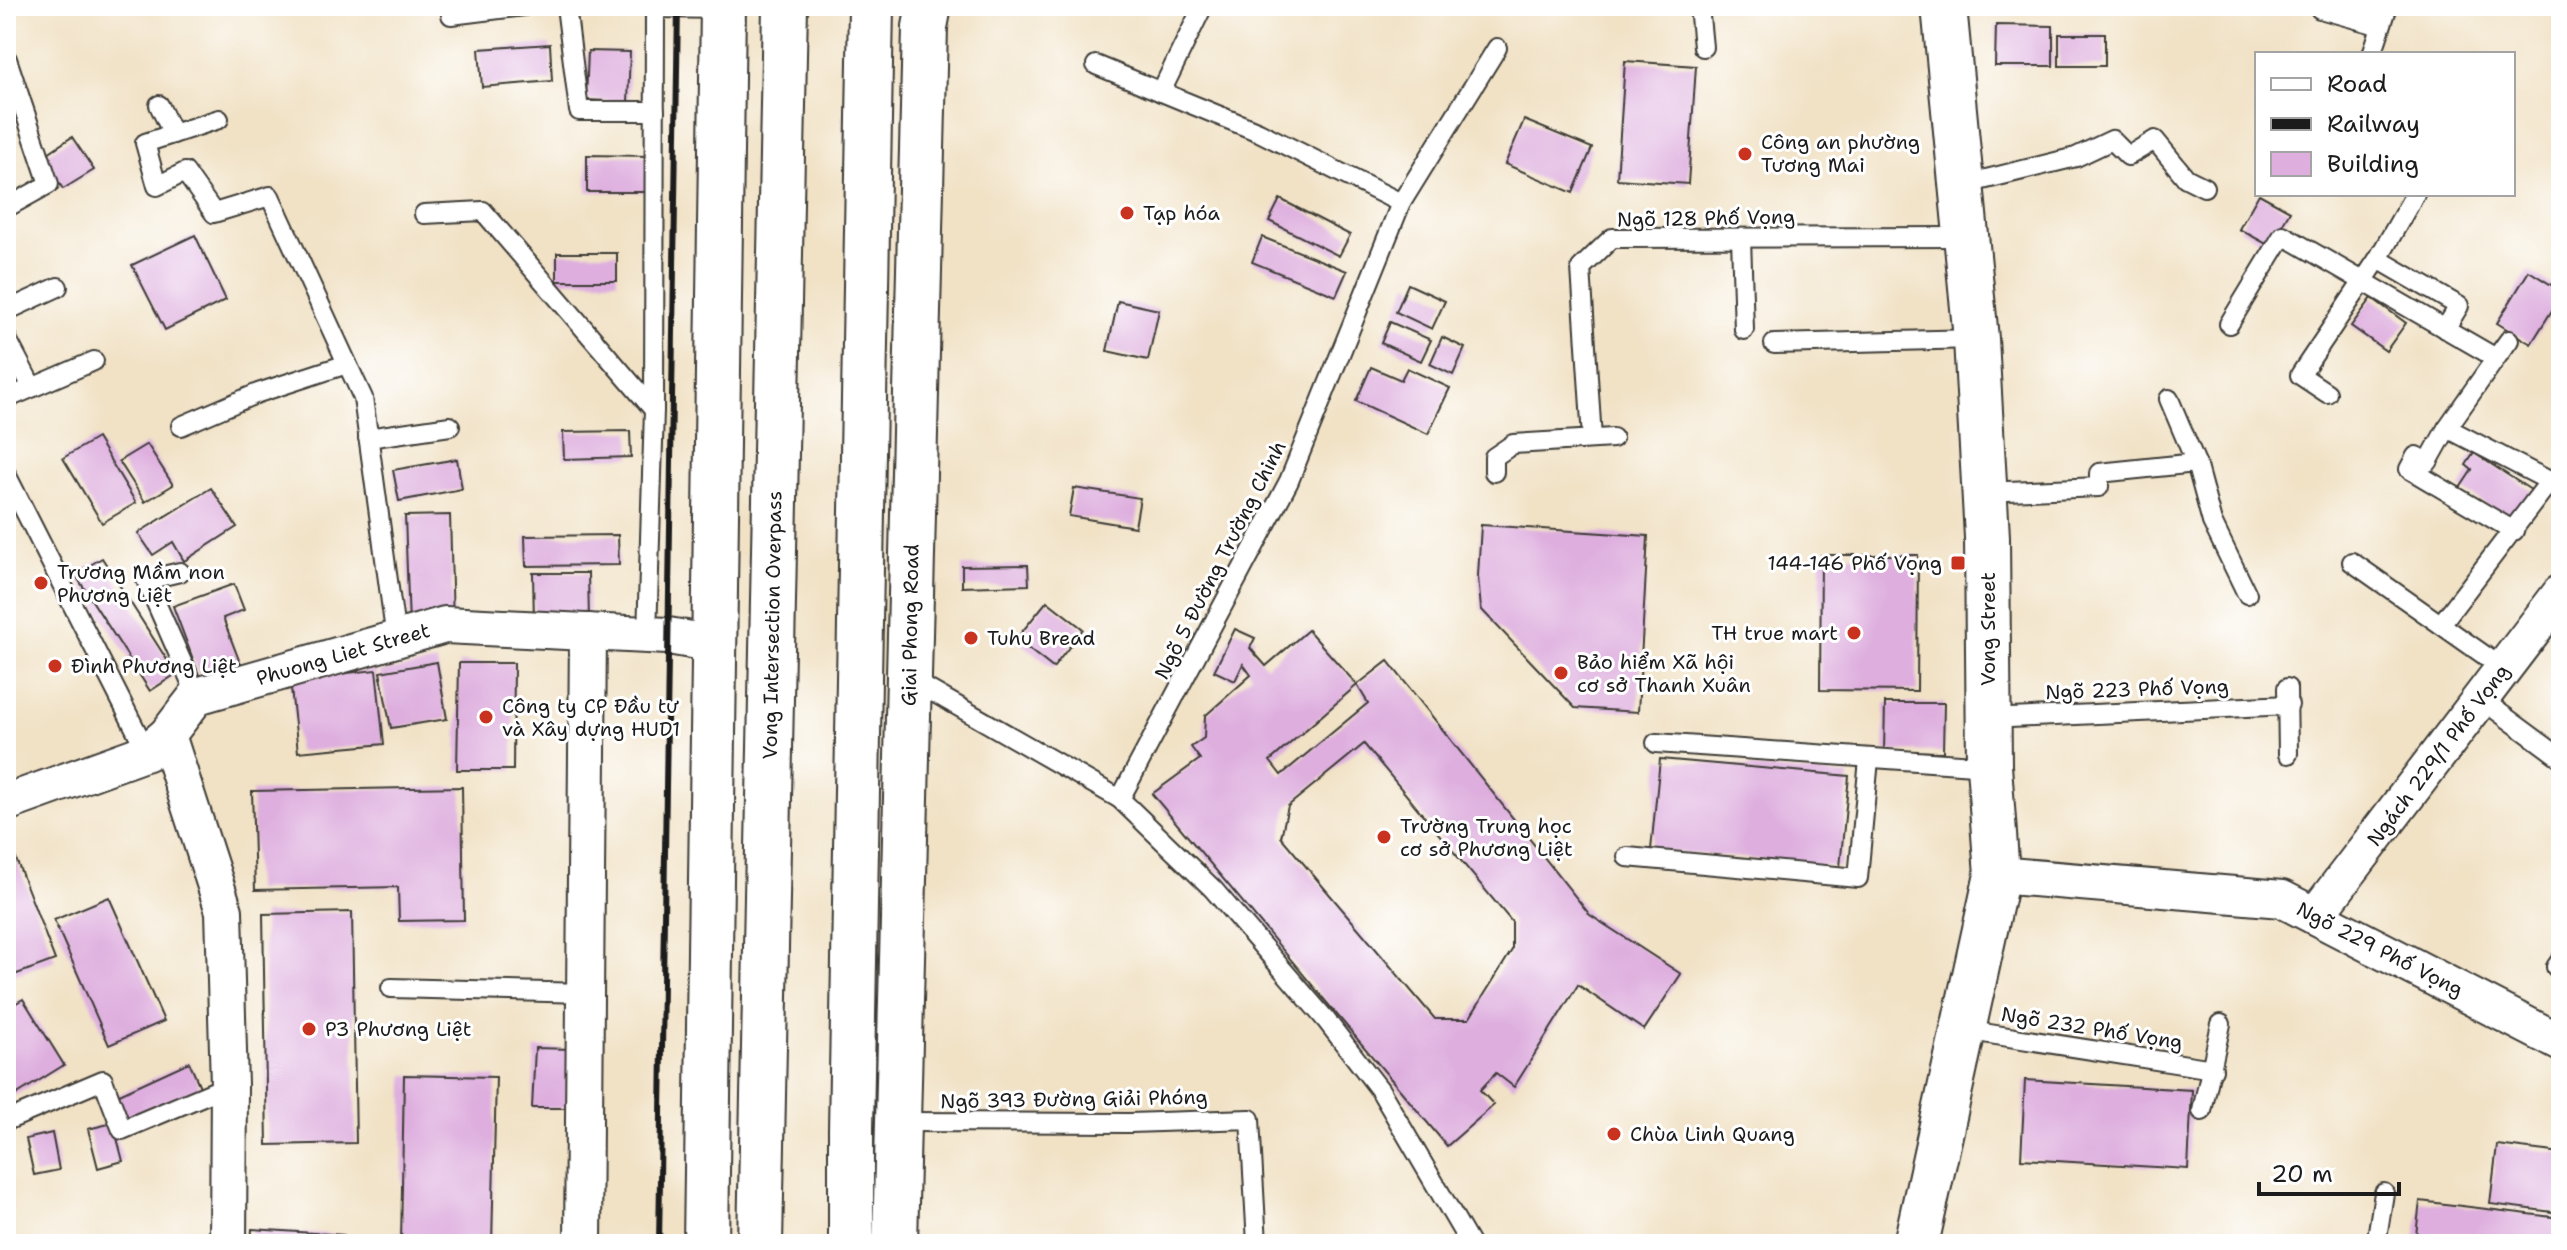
<svg xmlns="http://www.w3.org/2000/svg" width="2567" height="1250" font-family="'Shantell Sans',sans-serif">
<rect width="100%" height="100%" fill="#fff"/>
<filter id="ink" filterUnits="userSpaceOnUse"><feTurbulence type="fractalNoise" baseFrequency=".0125" numOctaves="2"/><feDisplacementMap in="SourceGraphic" scale="16" xChannelSelector="R" yChannelSelector="G"/><feConvolveMatrix kernelMatrix="1 2 1 2 8 2 1 2 1" color-interpolation-filters="sRGB"/></filter>
<filter id="wash" filterUnits="userSpaceOnUse"><feTurbulence type="fractalNoise" baseFrequency=".006" numOctaves="4" result="noise"/><feDisplacementMap in="SourceGraphic" scale="32" xChannelSelector="R" yChannelSelector="G"/><feGaussianBlur stdDeviation="1.8" result="paint"/><feColorMatrix in="noise" values="0 0 0 0 0 0 0 0 0 0 0 0 0 0 0 0 0 1.4 0 .05"/><feComposite in="paint" operator="in"/></filter>
<g filter="url(#wash)">
<rect width="100%" height="100%" fill="#f1e2c6"/>
<g id="blocks">
<!-- building -->
<g fill="#deafde" fill-rule="evenodd">
<path d="M1996,25L2053,26V66H1995Z"/>
<rect x="2059" y="34" width="46" height="32"/>
<path d="M550,44L552,81L482,87L479,49Z"/>
<path d="M588,51L630,52L628,102L586,100Z"/>
<path d="M1625,61L1696,66L1688,184L1617,179Z"/>
<path d="M1524,120L1592,148L1573,193L1505,164Z"/>
<path d="M72,137L94,170L63,189L42,157Z"/>
<path d="M587,155L651,156L650,192H587Z"/>
<path d="M2259,194L2290,211L2270,246L2239,229Z"/>
<path d="M1280,199L1350,235L1339,256L1269,221Z"/>
<path d="M195,235L226,300L165,330L132,265Z"/>
<path d="M1262,237L1347,271L1336,296L1252,262Z"/>
<rect x="557" y="253" width="60" height="28"/>
<path d="M2529,271L2561,291V296L2531,344L2497,323Z"/>
<path d="M1408,284L1445,301L1432,329L1396,312Z"/>
<path d="M2372,298L2406,323L2386,351L2351,326Z"/>
<path d="M1118,301L1159,310L1148,360L1107,351Z"/>
<path d="M1390,322L1431,340L1421,361L1381,343Z"/>
<path d="M1442,337L1465,348L1453,375L1430,364Z"/>
<path d="M1371,367L1401,380L1407,368L1450,388L1428,434L1356,401Z"/>
<path d="M630,431L631,457L564,459L563,432Z"/>
<path d="M97,438L136,503L102,523L63,458Z"/>
<path d="M147,444L173,485L145,502L119,461Z"/>
<path d="M2474,453L2534,492L2515,523L2460,488L2472,470L2466,465Z"/>
<path d="M457,459L462,489L399,501L393,470Z"/>
<path d="M211,488L237,527L184,561L173,542L153,555L138,533Z"/>
<path d="M1074,488L1140,498L1135,527L1069,516Z"/>
<path d="M450,515L453,623L409,625L405,516Z"/>
<path d="M1481,525L1648,536L1638,712L1575,708L1481,609L1478,576Z"/>
<path d="M618,535L619,565L526,566L525,536Z"/>
<path d="M1821,555H1918L1917,691L1820,690Z"/>
<path d="M102,558L176,674L150,691L75,574Z"/>
<path d="M1028,565L1029,585L962,587V566Z"/>
<path d="M533,573H588L589,620L534,622Z"/>
<path d="M234,584L244,610L223,618L242,668L202,683L173,606Z"/>
<path d="M1047,601L1083,629L1053,668L1016,639Z"/>
<path d="M1235,629L1255,638L1250,648L1266,666L1308,630L1357,685L1388,661L1590,915L1681,974L1644,1030L1578,985L1514,1087L1496,1073L1480,1090L1494,1105L1447,1146L1152,794L1200,759L1191,747L1204,738L1205,716L1251,675L1243,664L1235,681L1214,671ZM1357,685L1368,703L1281,775L1270,761ZM1364,744L1512,922V950L1469,1019H1435L1281,837L1288,806Z"/>
<path d="M437,662L447,719L391,728L380,672Z"/>
<path d="M459,663H514L513,770H457Z"/>
<path d="M376,670L384,744L298,752L290,679Z"/>
<path d="M1885,703H1944L1943,752L1884,751Z"/>
<path d="M1660,759L1849,776L1840,867L1651,850Z"/>
<path d="M462,787L464,920L399,921L398,887L255,890L252,791Z"/>
<path d="M11,846L55,960L6,978V848Z"/>
<path d="M109,897L164,1021L109,1045L54,920Z"/>
<path d="M352,912L356,1143L267,1145L263,914Z"/>
<path d="M23,999L64,1065L6,1101V1009Z"/>
<path d="M535,1048L572,1049L570,1108H532Z"/>
<path d="M189,1062L201,1089L127,1122L115,1096Z"/>
<path d="M404,1075L496,1077L492,1244H401Z"/>
<path d="M2025,1080L2192,1090L2188,1169L2021,1159Z"/>
<path d="M113,1123L123,1161L98,1168L88,1129Z"/>
<path d="M52,1133L59,1170L34,1175L26,1139Z"/>
<path d="M2497,1145L2561,1153V1213L2490,1204Z"/>
<path d="M2420,1201L2561,1218V1244H2415Z"/>
<path d="M252,1229L344,1235V1244H251Z"/>
<path d="M211,1235L212,1244H152V1242Z"/>
</g>
</g>
</g>
<g filter="url(#ink)">
<use href="#blocks" fill-opacity="0" stroke="#3c3a36" stroke-width="2"/>
<g fill="none" stroke-linecap="round" stroke-linejoin="round">
<!-- service casing -->
<g stroke="#3c3a36" stroke-width="22">
<g id="service">
<path d="M566,6L579,111H655"/>
<path d="M1699,6L1703,47"/>
<path d="M655,8L723,9"/>
<path d="M2320,9L2381,26"/>
<path d="M451,15L524,6"/>
<path d="M2372,54L2388,6"/>
<path d="M1096,65L1259,132L1401,203"/>
<path d="M1161,92L1203,6"/>
<path d="M159,105L173,134"/>
<path d="M219,119L145,143L157,186L185,172L214,213L270,196L363,398L396,639"/>
<path d="M1962,185L2076,157L2112,140L2128,156L2155,140L2186,178L2204,187"/>
<path d="M6,208L49,184L7,59"/>
<path d="M424,214L483,211L654,410"/>
<path d="M1741,238L1744,330"/>
<path d="M2378,259L2459,306L2445,329"/>
<path d="M6,311L58,287"/>
<path d="M2229,324L2283,235L2496,358L2447,428L2561,487"/>
<path d="M6,337L32,387"/>
<path d="M1774,344L1976,339"/>
<path d="M2496,358L2509,340"/>
<path d="M2327,393L2300,375L2378,259L2415,194"/>
<path d="M6,399L94,361"/>
<path d="M2169,399L2196,463L2212,522L2247,594"/>
<path d="M181,426L258,393L347,364"/>
<path d="M2447,428L2428,462L2416,456L2409,469L2514,531"/>
<path d="M368,438L450,426"/>
<path d="M1592,439L1581,268L1612,238L1966,237"/>
<path d="M1494,472V457L1513,444L1613,438"/>
<path d="M6,474L147,752"/>
<path d="M1984,492L2099,487V473L2196,463"/>
<path d="M2352,562L2504,669"/>
<path d="M180,572L146,580L197,696"/>
<path d="M2441,624L2550,481"/>
<path d="M647,635L654,410L655,6"/>
<path d="M912,680L1120,799L1213,889L1326,1020L1380,1090L1470,1244"/>
<path d="M2287,688L2288,754"/>
<path d="M2481,699L2561,758"/>
<path d="M1988,719L2289,705"/>
<path d="M1656,743L1988,766"/>
<path d="M1120,799L1289,481L1401,203L1497,48"/>
<path d="M1627,857L1858,878L1869,759"/>
<path d="M2556,967L2561,960"/>
<path d="M391,988L585,993"/>
<path d="M1964,1030L2213,1069"/>
<path d="M2202,1111L2221,1024"/>
<path d="M6,1121L103,1080L122,1130L229,1085"/>
<path d="M899,1122L1130,1123L1250,1119L1257,1244"/>
<path d="M2376,1244L2384,1193"/>
</g>
</g>
<!-- minor casing -->
<g stroke="#3c3a36" stroke-width="40">
<g id="minor">
<path d="M167,735L224,911L229,1085L228,1244"/>
<path d="M6,803L147,752L167,735L197,696L445,625L668,636L715,644"/>
<path d="M1997,875L2282,899L2561,1043"/>
<path d="M2315,916L2561,593"/>
<path d="M583,1244L588,632"/>
</g>
</g>
<!-- tertiary casing -->
<g stroke="#3c3a36" stroke-width="48">
<path id="tertiary" d="M1916,1244L1997,875L1989,766L1987,537L1976,339L1944,6"/>
</g>
<!-- primary casing -->
<g stroke="#3c3a36" stroke-width="48">
<g id="primary">
<path d="M706,1244L723,6"/>
<path d="M760,1244L785,6"/>
<path d="M851,1244V1129L871,6"/>
<path d="M895,1244L925,27L929,6"/>
</g>
</g>
<!-- service -->
<use href="#service" stroke="#fff" stroke-width="18"/>
<!-- minor -->
<use href="#minor" stroke="#fff" stroke-width="36"/>
<!-- tertiary -->
<use href="#tertiary" stroke="#fff" stroke-width="44"/>
<!-- primary -->
<use href="#primary" stroke="#fff" stroke-width="44"/>
<!-- rail -->
<path stroke="#1c1c1c" stroke-width="6" d="M659,1244L678,6"/>
</g>
</g>
<!-- markers -->
<g fill="#c8321e" stroke="#fff" stroke-width="3">
<circle cx="1745" cy="154" r="8"/>
<circle cx="1127" cy="213" r="8"/>
<rect x="1950" y="555" width="16" height="16" rx="4"/>
<circle cx="41" cy="583" r="8"/>
<circle cx="1854" cy="633" r="8"/>
<circle cx="971" cy="638" r="8"/>
<circle cx="55" cy="666" r="8"/>
<circle cx="1561" cy="673" r="8"/>
<circle cx="486" cy="717" r="8"/>
<circle cx="1384" cy="837" r="8"/>
<circle cx="309" cy="1029" r="8"/>
<circle cx="1614" cy="1134" r="8"/>
</g>
<g text-anchor="middle" dominant-baseline="central" stroke-width="6" stroke-linejoin="round" paint-order="stroke">
<!-- poi labels -->
<g font-size="20" fill="#1c1c1c" stroke="#fff" text-anchor="start">
<text x="1761" y="142">Công an phường<tspan x="1761" dy="23">Tương Mai</tspan></text>
<text x="1143" y="213">Tạp hóa</text>
<text x="1942" y="563" text-anchor="end">144-146 Phố Vọng</text>
<text x="57" y="572">Trương Mầm non<tspan x="57" dy="23">Phương Liệt</tspan></text>
<text x="1838" y="633" text-anchor="end">TH true mart</text>
<text x="987" y="638">Tuhu Bread</text>
<text x="1577" y="662">Bảo hiểm Xã hội<tspan x="1577" dy="23">cơ sở Thanh Xuân</tspan></text>
<text x="71" y="666">Đình Phương Liệt</text>
<text x="502" y="706">Công ty CP Đầu tư<tspan x="502" dy="23">và Xây dựng HUD1</tspan></text>
<text x="1400" y="826">Trường Trung học<tspan x="1400" dy="23">cơ sở Phương Liệt</tspan></text>
<text x="325" y="1029">P3 Phương Liệt</text>
<text x="1630" y="1134">Chùa Linh Quang</text>
</g>
<!-- street labels -->
<g font-size="20" fill="#1c1c1c" stroke="#fff">
<text transform="translate(1706 218) rotate(-1)">Ngõ 128 Phố Vọng</text>
<text transform="translate(1220 560) rotate(-63)">Ngõ 5 Đường Trường Chinh</text>
<text transform="translate(772 625) rotate(-89)">Vong Intersection Overpass</text>
<text transform="translate(910 625) rotate(-89)">Giai Phong Road</text>
<text transform="translate(1988 629) rotate(-90)">Vong Street</text>
<text transform="translate(343 654) rotate(-16)">Phuong Liet Street</text>
<text transform="translate(2137 689) rotate(-2)">Ngõ 223 Phố Vọng</text>
<text transform="translate(2438 755) rotate(-53)">Ngách 229/1 Phố Vọng</text>
<text transform="translate(2380 949) rotate(27)">Ngõ 229 Phố Vọng</text>
<text transform="translate(2092 1028) rotate(9)">Ngõ 232 Phố Vọng</text>
<text transform="translate(1074 1099) rotate(-1)">Ngõ 393 Đường Giải Phóng</text>
</g>
</g>
<!-- margin -->
<rect width="2567" height="1250" fill="none" stroke="#fff" stroke-width="32"/>
<!-- legend -->
<rect x="2255" y="52" width="260" height="144" fill="#ffffff" stroke="#a4a4a4" stroke-width="2"/>
<rect x="2271" y="78" width="40" height="12" fill="#ffffff" stroke="#a4a4a4" stroke-width="2"/>
<text x="2327" y="92" font-size="24" fill="#1c1c1c">Road</text>
<rect x="2271" y="118" width="40" height="12" fill="#1c1c1c" stroke="#a4a4a4" stroke-width="2"/>
<text x="2327" y="132" font-size="24" fill="#1c1c1c">Railway</text>
<rect x="2271" y="152" width="40" height="24" fill="#deafde" stroke="#a4a4a4" stroke-width="2"/>
<text x="2327" y="172" font-size="24" fill="#1c1c1c">Building</text>
<!-- scale -->
<path d="M2259 1182v12h140v-12" fill="none" stroke="#1c1c1c" stroke-width="4"/>
<text x="2271" y="1182" font-size="24" fill="#1c1c1c" stroke="#ffffff" stroke-width="6" paint-order="stroke">20 m</text>
</svg>
